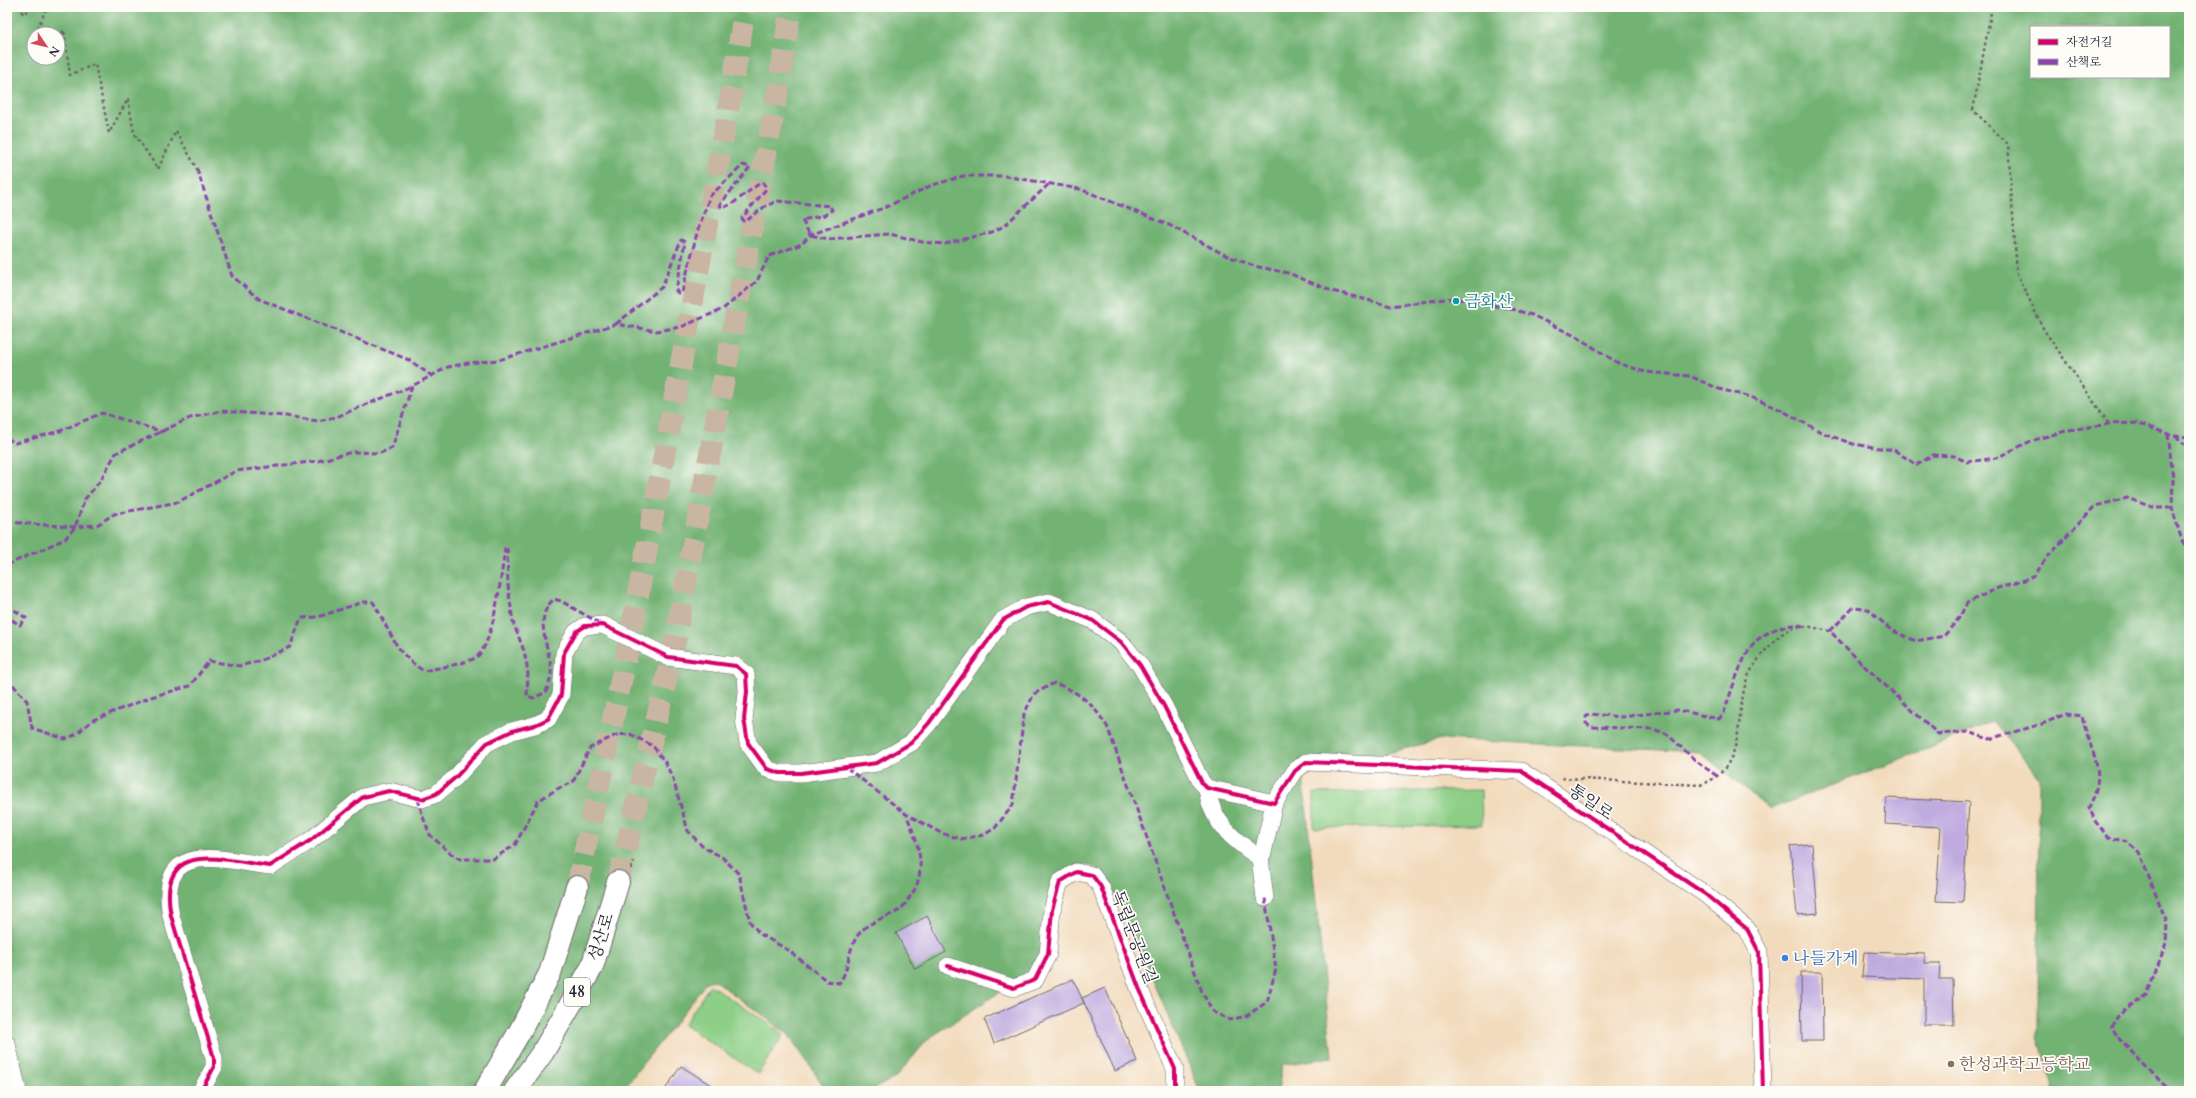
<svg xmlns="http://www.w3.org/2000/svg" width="2196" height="1098" font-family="Cardo,'Noto Serif KR',serif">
<rect width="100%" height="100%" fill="#fdfcf7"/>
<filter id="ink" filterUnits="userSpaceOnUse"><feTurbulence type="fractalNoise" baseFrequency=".025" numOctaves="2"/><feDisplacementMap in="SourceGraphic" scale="8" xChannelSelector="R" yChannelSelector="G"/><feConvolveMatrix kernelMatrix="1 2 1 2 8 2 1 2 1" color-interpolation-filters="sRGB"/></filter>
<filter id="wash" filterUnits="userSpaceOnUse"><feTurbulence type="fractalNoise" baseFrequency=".012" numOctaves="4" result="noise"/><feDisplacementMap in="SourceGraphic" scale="16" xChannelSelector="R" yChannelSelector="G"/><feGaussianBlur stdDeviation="0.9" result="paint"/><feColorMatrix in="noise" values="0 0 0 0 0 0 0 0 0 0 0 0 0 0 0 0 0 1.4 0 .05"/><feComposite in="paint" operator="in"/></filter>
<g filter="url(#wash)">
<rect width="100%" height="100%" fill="#f2dbbd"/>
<!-- green -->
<g fill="#8dcf86" stroke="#587860">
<path d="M1481,790L1482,825L1314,828V793Z"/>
<path d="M710,985L784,1034L758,1074L684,1025Z"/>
</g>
<!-- forest -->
<path fill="#72b273" stroke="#4a6a57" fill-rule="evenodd" d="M7,7H2189V1091H2054L2038,1036L2039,778L1993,721L1937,745L1770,809L1700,752L1441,739L1303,776L1332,1057L1282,1065L1278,1091H1200L1119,900L1096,867L1080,864L1055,879L1044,952L1032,974L1012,984L928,1039L895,1078L869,1091H827L788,1034L714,980L706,982C680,1020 649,1054 622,1091H7ZM2031,27H2169V77H2031ZM34,34H58V58H34Z"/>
<g id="blocks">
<!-- building -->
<g fill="#c0abdf">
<path d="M1886,798L1969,802L1963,902L1936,901L1941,827L1885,824Z"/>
<path d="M1812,844L1818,913L1797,915L1790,846Z"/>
<path d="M927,916L946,952L915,969L896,933Z"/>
<path d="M1864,952L1925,954V963H1940L1939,979H1953L1954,1025H1924V979L1862,977Z"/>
<path d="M1801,972H1822L1823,1041H1802Z"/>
<path d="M1073,979L1084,1003L994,1043L984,1019Z"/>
<path d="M1105,988L1137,1061L1115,1071L1082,998Z"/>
<path d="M681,1066L720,1091H664Z"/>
</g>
</g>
</g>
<g filter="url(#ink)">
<use href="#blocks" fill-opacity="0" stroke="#6b6368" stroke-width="1"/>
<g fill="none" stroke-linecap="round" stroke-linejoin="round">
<!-- primary-tunnel -->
<g stroke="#c8b6a3" stroke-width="22" stroke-dasharray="22 11" stroke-linecap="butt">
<path d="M618,882L674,646L777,95L791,7"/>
<path d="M577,887L629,644L733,84L745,7"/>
</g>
<!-- minor casing -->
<g stroke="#6b6368" stroke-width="18">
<g id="minor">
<path d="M1207,788C1211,822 1233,840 1260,858L1263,853L1274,803"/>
<path d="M1260,858L1265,898"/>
<path d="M948,966L1014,988L1035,980L1048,954L1052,910L1060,882L1076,872L1092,875L1101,887L1139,988L1175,1069V1091"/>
<path d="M7,1044L18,1091"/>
<path d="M201,1091L214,1067V1058L171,916C156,838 221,860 270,866L311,840L363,797L389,791L422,799L436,794L456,777L487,743L512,731L535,725L548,719L561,695L564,653L576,632L585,626L603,625L668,657L736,666L746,674L747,692L744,719L748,743L767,769L780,773H801L877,763L911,743L929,723L1003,620L1026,607L1049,602L1092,620L1121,642L1140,665L1164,706L1202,783L1207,788L1274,803L1295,771L1306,762L1521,771L1705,894L1747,929L1759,952L1763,1091"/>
</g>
</g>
<!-- primary casing -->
<g stroke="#6b6368" stroke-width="24">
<g id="primary">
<path d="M485,1091L520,1031L550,973L577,887"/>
<path d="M515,1091L543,1052L592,967L618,882"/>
</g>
</g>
<!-- path -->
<g stroke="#6b6368" stroke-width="2.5" stroke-dasharray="3 3" stroke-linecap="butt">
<path d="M17,7L24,14L32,7"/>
<path d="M1992,7L1973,110L2008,144L2017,274L2044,330L2109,424"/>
<path d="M40,34L38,27L47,7"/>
<path d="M58,38L64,30L70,75L95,64L109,133L128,99L134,133L158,169L176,131L197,169"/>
<path d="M1562,778L1700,785C1748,769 1734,716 1747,679C1752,666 1762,654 1771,644C1779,635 1790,627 1802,626C1811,626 1821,630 1830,631"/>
<path d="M631,869L634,862"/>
</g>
<!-- minor -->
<use href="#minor" stroke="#fff" stroke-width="17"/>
<!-- primary -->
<use href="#primary" stroke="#fff" stroke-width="22"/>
<!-- quiet -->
<g stroke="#8e44ad" stroke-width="3" stroke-dasharray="6 3" stroke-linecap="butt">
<path d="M197,169L232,276L259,299L409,360L432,376"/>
<path d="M616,324L662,287L681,240L685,242L676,291L678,293L682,292L698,229L710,196L743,165L750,167L722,202L720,205L722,208L732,204L760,183H764L766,189L742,218L743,221H746L764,207L777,201L830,206L832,210L825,215L802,220L810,235L828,239L890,234L922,242L945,244L992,232L1004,226L1049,184"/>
<path d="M2168,434L2173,479L2172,508L2182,541L2189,549"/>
<path d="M2175,436L2189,448"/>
<path d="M7,438L15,443L60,431L102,413L163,432"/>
<path d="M2172,508H2155L2127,498L2095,506L2045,560L2035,575L2020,582L1998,588L1967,603L1959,618L1944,636L1916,641L1891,630L1868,609L1853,608L1830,631L1860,662L1938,734L1968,732L1989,739L2042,724L2066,714L2082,716C2089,753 2109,768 2089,807L2095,821L2108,837L2127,842L2139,852L2167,923L2166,943L2147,995L2117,1016L2111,1026L2120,1040L2164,1085L2176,1091H2189"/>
<path d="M7,522L75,527L97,525L114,514L178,502L236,471L318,461L352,452L380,453L392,448L412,386L448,367L468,363L499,360L616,324L657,331L681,327L723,309L757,281L769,256L802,244L810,235L886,207L930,186L963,176H1005L1080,189L1169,225L1225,255L1254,266L1288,273L1332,291L1391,306L1453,298L1512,309L1532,315L1577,337L1618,363L1645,372L1690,376L1719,389L1751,397L1781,410L1823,433L1853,444L1894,450L1917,465L1933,455L1954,456L1967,462L1996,458L2031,441L2069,430L2109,424L2136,423L2175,436L2189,437"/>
<path d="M7,565L65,539L75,527L85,499L100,481L116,453L190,418L221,411L286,416L318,421L336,417L412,386"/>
<path d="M7,605L26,618L20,625L7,617"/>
<path d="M7,678L27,701L32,728L65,739L75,735L93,720L151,697L190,686L209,661L240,666L262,660L290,647L301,618L318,617L363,602H373C390,630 395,654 424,671C441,667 460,665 475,658C494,648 502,569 505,548L507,547L508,586L513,622L524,651L528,671L527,696L534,698L546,692C548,686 551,679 551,673C552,651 531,619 554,599L561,601L601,624"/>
<path d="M847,768L906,814L941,833L961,839L984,835L995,828L1013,805L1024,714L1034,694L1054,683C1081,693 1091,702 1107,726L1202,992L1213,1012L1230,1020L1246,1016L1267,1002L1276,969L1265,898"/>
<path d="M1717,776L1695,760L1667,734L1653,729L1592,727L1586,723V717L1590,714L1622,717L1678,710L1719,719L1724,713C1729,697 1743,653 1755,642C1767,631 1786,622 1803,626"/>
<path d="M418,799L423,817L430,835L450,853L460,859H493L515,845L538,801L557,789L573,782L590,748L616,735L630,734L653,746L666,764L673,779L688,831L703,847L722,857L739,874L750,922L760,934L788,950L827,981L839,983C850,969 847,950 858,935C868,921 886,918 900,910C903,907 907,902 909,898C930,872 917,840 906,814"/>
</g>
<!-- cycleway casing -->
<g stroke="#fdfcf7" stroke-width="6">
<g id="cycleway">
<path d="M948,966L1014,988L1035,980L1048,954L1052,910L1060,882L1076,872L1092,875L1101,887L1139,988L1175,1069V1091"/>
<path d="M201,1091L214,1067V1058L171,916C156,838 221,860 270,866L311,840L363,797L389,791L422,799L436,794L456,777L487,743L512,731L535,725L548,719L561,695L564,653L576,632L585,626L603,625L668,657L736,666L746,674L747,692L744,719L748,743L767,769L780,773H801L877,763L911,743L929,723L1003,620L1026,607L1049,602L1092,620L1121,642L1140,665L1164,706L1202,783L1207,788L1274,803L1295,771L1306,762L1521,771L1705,894L1747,929L1759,952L1763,1091"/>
</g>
</g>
<!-- cycleway -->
<use href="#cycleway" stroke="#d6006c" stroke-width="4"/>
</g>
</g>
<!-- markers -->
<circle fill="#0f9aa8" stroke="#fdfcf7" stroke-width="1.5" cx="1456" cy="301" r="4"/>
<circle fill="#3f7fe0" stroke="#fdfcf7" stroke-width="1.5" cx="1785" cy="958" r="4"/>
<circle fill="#8d6e63" stroke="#fdfcf7" stroke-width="1.5" cx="1951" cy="1064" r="4"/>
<g text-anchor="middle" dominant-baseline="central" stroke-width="3.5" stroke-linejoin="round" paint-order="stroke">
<!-- shield labels -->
<rect fill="#fdfcf7" stroke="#646373" stroke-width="1" x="564" y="978" width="26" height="28" rx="3"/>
<g font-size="16" font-weight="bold" fill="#22223b">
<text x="577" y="992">48</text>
</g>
<!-- culture labels -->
<g font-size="17" fill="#0d838f" stroke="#fdfcf7" text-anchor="start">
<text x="1464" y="301">금화산</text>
</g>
<!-- street labels -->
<g font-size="17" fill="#22223b" stroke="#fdfcf7">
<text transform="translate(1591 802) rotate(34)">통일로</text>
<text transform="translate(601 937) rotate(-73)">성산로</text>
<text transform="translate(1134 937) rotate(69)">독립문공원길</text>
</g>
<!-- shop labels -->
<g font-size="17" fill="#366cbe" stroke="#fdfcf7" text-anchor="start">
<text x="1793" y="958">나들가게</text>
</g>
<!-- education labels -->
<g font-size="17" fill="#785e54" stroke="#fdfcf7" text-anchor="start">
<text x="1959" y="1064">한성과학고등학교</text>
</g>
</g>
<!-- margin -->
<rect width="2196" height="1098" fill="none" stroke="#fdfcf7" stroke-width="24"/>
<!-- legend -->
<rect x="2030" y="26" width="140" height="52" fill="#fdfcf7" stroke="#a5a5ac"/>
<rect x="2038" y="39" width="20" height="6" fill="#d6006c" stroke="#a5a5ac"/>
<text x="2066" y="46" font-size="12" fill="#22223b">자전거길</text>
<rect x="2038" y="59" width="20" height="6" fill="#8e44ad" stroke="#a5a5ac"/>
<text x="2066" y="66" font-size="12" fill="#22223b">산책로</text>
<!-- north arrow -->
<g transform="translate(46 46) rotate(125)"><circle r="19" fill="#fdfcf7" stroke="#a5a5ac"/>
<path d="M0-3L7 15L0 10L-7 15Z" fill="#d1495b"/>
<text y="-6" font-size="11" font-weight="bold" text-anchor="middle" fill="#22223b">N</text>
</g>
</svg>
